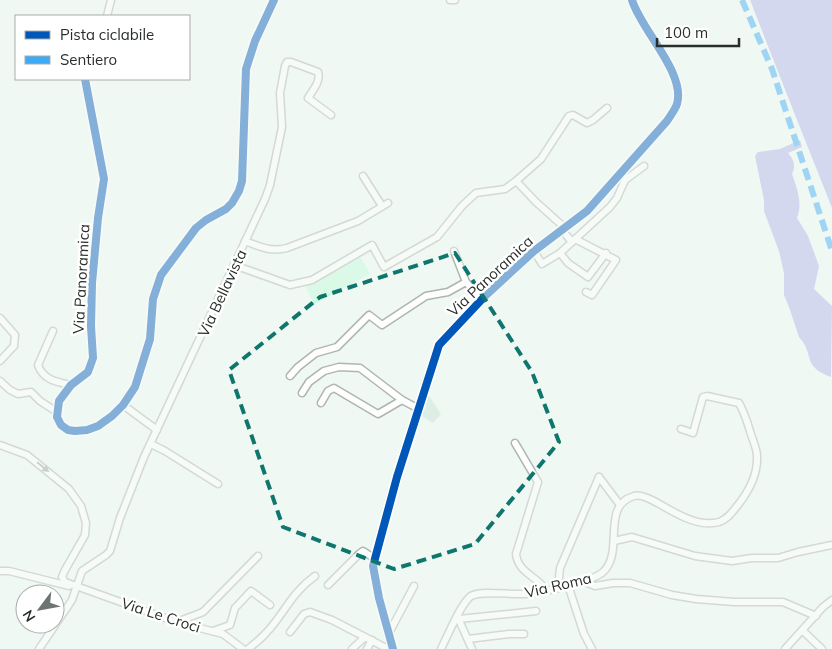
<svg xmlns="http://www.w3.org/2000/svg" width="832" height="649" font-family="Mulish,sans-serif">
<rect width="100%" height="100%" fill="#f0f8f3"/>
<!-- built -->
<path fill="#deeee4" d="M427,393L441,414L433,423L420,415Z"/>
<!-- green -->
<path fill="#c2fbda" d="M360,256L370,274L314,304L305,286L310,285Z"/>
<!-- water -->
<g fill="#b0b1ea">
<path d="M750,0H832V208L753,9Z"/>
<path d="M800,140L802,147L788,153C794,160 796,165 792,174C797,188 803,204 797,218L808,236L819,266L814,289L832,306L831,377C801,366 815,354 799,337L789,307L784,295V273L779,251L764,211V200L755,156L758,152L780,149Z"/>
</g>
<!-- pier -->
<path fill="#f0f8f3" d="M748,0H750L832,211L830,209Z"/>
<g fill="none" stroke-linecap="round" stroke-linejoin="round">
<!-- minor casing -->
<g stroke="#afb5b1" stroke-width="9">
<g id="minor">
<path d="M450,0H455"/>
<path d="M107,16L111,0"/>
<path d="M85,79L104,179L98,218L92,283L91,326L93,358L88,372L71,385L59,401L57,417L61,425L68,430L75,431L87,430L98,426L112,416L123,405L135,387L150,339L153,299L161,275L196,228L206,220L226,209L232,203L239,191L242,181L246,69L255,41L274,0"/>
<path d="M363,176L382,206"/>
<path d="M516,181L536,202L565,228"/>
<path d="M562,230L572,242"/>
<path d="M575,239L616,260L592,295L586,292"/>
<path d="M245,241C260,247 271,252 287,248L358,221L388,203"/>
<path d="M454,251L466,282"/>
<path d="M534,251L542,264L560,253L610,207L617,198L625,180L644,166"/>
<path d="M560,253L568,263L588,277L606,253"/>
<path d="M234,265L290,285L312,280L372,245L384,267L437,237L462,206L476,193L505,189L516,181L541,159L569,116L573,115L587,123L593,120L607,108"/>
<path d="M0,318L15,335L14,346L0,361"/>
<path d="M53,331L38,365C43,380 57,382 71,385"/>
<path d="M290,376L298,367L316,353L337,347L369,315L382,325L426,296L448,292L466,282L478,296L498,276L503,280"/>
<path d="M0,381L10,390L18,394L31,392L40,401L57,412"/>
<path d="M302,393L309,382L324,371L339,367L360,368L402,400L419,409"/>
<path d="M321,403L328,391L334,388L378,414L402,400"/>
<path d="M123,405L157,430"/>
<path d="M515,443L538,482L516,554C518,573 537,576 546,590"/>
<path d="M151,444L165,451L218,484"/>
<path d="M0,445L27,455L69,489L81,506L86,523L85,535L65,570L62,577L65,582L176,622L223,634L243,649"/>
<path d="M599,477L620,505"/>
<path d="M614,541L632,537L695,556L732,561L752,558H778L798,552L832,545"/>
<path d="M0,571H9L69,586"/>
<path d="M585,582L595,586L613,583H630L672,595L696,599L734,602H783L816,616"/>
<path d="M328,585L359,554L363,551L375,559"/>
<path d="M568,585L584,634L592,649"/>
<path d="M558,588L560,568L599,477"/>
<path d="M458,618L472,649"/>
<path d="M459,619L536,611"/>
<path d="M177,622L203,612L258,556"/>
<path d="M213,631L230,625L235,608L251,591L270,605"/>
<path d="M803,631L822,649"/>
<path d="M290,632L304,614L310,612L332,620L388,649"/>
<path d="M389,633L414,586"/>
<path d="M468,639L509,634H524"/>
<path d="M39,649L72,600L82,571L106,555L110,551L120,518L144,457L265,199L270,185L282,127L280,93L285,66L287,62H291L318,72C321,81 313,90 308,98L331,115"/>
<path d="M248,649C254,644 261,639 266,633C285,613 291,593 315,576"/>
<path d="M352,649L365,637"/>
<path d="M367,649L372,640"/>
<path d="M393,649L379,598L373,566L397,477L439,345L485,296L534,251L587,211L667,121C670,116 675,110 677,104C686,73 641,30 632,0"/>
<path d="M441,649C447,637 461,603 471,596C482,590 511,595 524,594C540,593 592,582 603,572C625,552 600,506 634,496C652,491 686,531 719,522C728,519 732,512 738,505C749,491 758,474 757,456C757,448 752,439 750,431C747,421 744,412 739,403L707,396L703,397L693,433L681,429"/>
<path d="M785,649L823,607L832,600"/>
</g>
</g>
<!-- minor -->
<use href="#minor" stroke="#fdfefd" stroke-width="6"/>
<!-- quiet -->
<path stroke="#3fa9f5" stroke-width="6" stroke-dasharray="12 6" stroke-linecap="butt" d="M742,0L772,69L832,251"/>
<!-- cycleway casing -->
<g stroke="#fff" stroke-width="11">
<g id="cycleway">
<path d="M85,79L104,179L98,218L92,283L91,326L93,358L88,372L71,385L59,401L57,417L61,425L68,430L75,431L87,430L98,426L112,416L123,405L135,387L150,339L153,299L161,275L196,228L206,220L226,209L232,203L239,191L242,181L246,69L255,41L274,0"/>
<path d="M393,649L379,598L373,566L397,477L439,345L485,296L534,251L587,211L667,121C670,116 675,110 677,104C686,73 641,30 632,0"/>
</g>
</g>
<!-- cycleway -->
<use href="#cycleway" stroke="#0057b8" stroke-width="8"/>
</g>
<!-- one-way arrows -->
<defs><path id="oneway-solid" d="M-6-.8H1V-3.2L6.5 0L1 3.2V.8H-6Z" transform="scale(1.25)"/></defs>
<use fill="#9da09e" href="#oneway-solid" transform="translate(43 467) rotate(39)"/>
<!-- marked area -->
<path d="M0 0H832V649H0ZM455,253L532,372L559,442L475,544L394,569L283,527L229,370L320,297Z" fill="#f0f8f3" fill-opacity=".55" fill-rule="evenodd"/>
<path fill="none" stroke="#0f766e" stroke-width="4" stroke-dasharray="10 6" stroke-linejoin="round" d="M455,253L532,372L559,442L475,544L394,569L283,527L229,370L320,297Z"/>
<g text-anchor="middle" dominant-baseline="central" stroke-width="5" stroke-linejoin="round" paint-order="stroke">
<!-- street labels -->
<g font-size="15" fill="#282e2a" stroke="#fff">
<text transform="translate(490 276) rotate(-43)">Via Panoramica</text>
<text transform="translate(81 279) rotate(-87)">Via Panoramica</text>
<text transform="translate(222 293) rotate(-65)">Via Bellavista</text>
<text transform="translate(558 585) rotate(-13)">Via Roma</text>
<text transform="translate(161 615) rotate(18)">Via Le Croci</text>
</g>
</g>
<!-- legend -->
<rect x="15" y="15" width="175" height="65" fill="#ffffff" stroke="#a9abaa"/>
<rect x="25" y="31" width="25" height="8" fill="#0057b8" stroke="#a9abaa"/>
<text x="60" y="40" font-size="15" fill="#282e2a">Pista ciclabile</text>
<rect x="25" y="56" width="25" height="8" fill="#3fa9f5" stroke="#a9abaa"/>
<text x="60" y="65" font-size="15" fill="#282e2a">Sentiero</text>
<!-- north arrow -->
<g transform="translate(40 609) rotate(238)"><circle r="24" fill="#ffffff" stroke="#a9abaa"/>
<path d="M0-4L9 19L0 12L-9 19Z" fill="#6e7570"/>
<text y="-8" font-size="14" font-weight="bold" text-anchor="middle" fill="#282e2a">N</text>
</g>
<!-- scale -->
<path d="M657 38v8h82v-8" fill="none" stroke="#282e2a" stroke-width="2.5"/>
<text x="664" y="38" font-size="15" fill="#282e2a" stroke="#ffffff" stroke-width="4" paint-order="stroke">100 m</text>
</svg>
